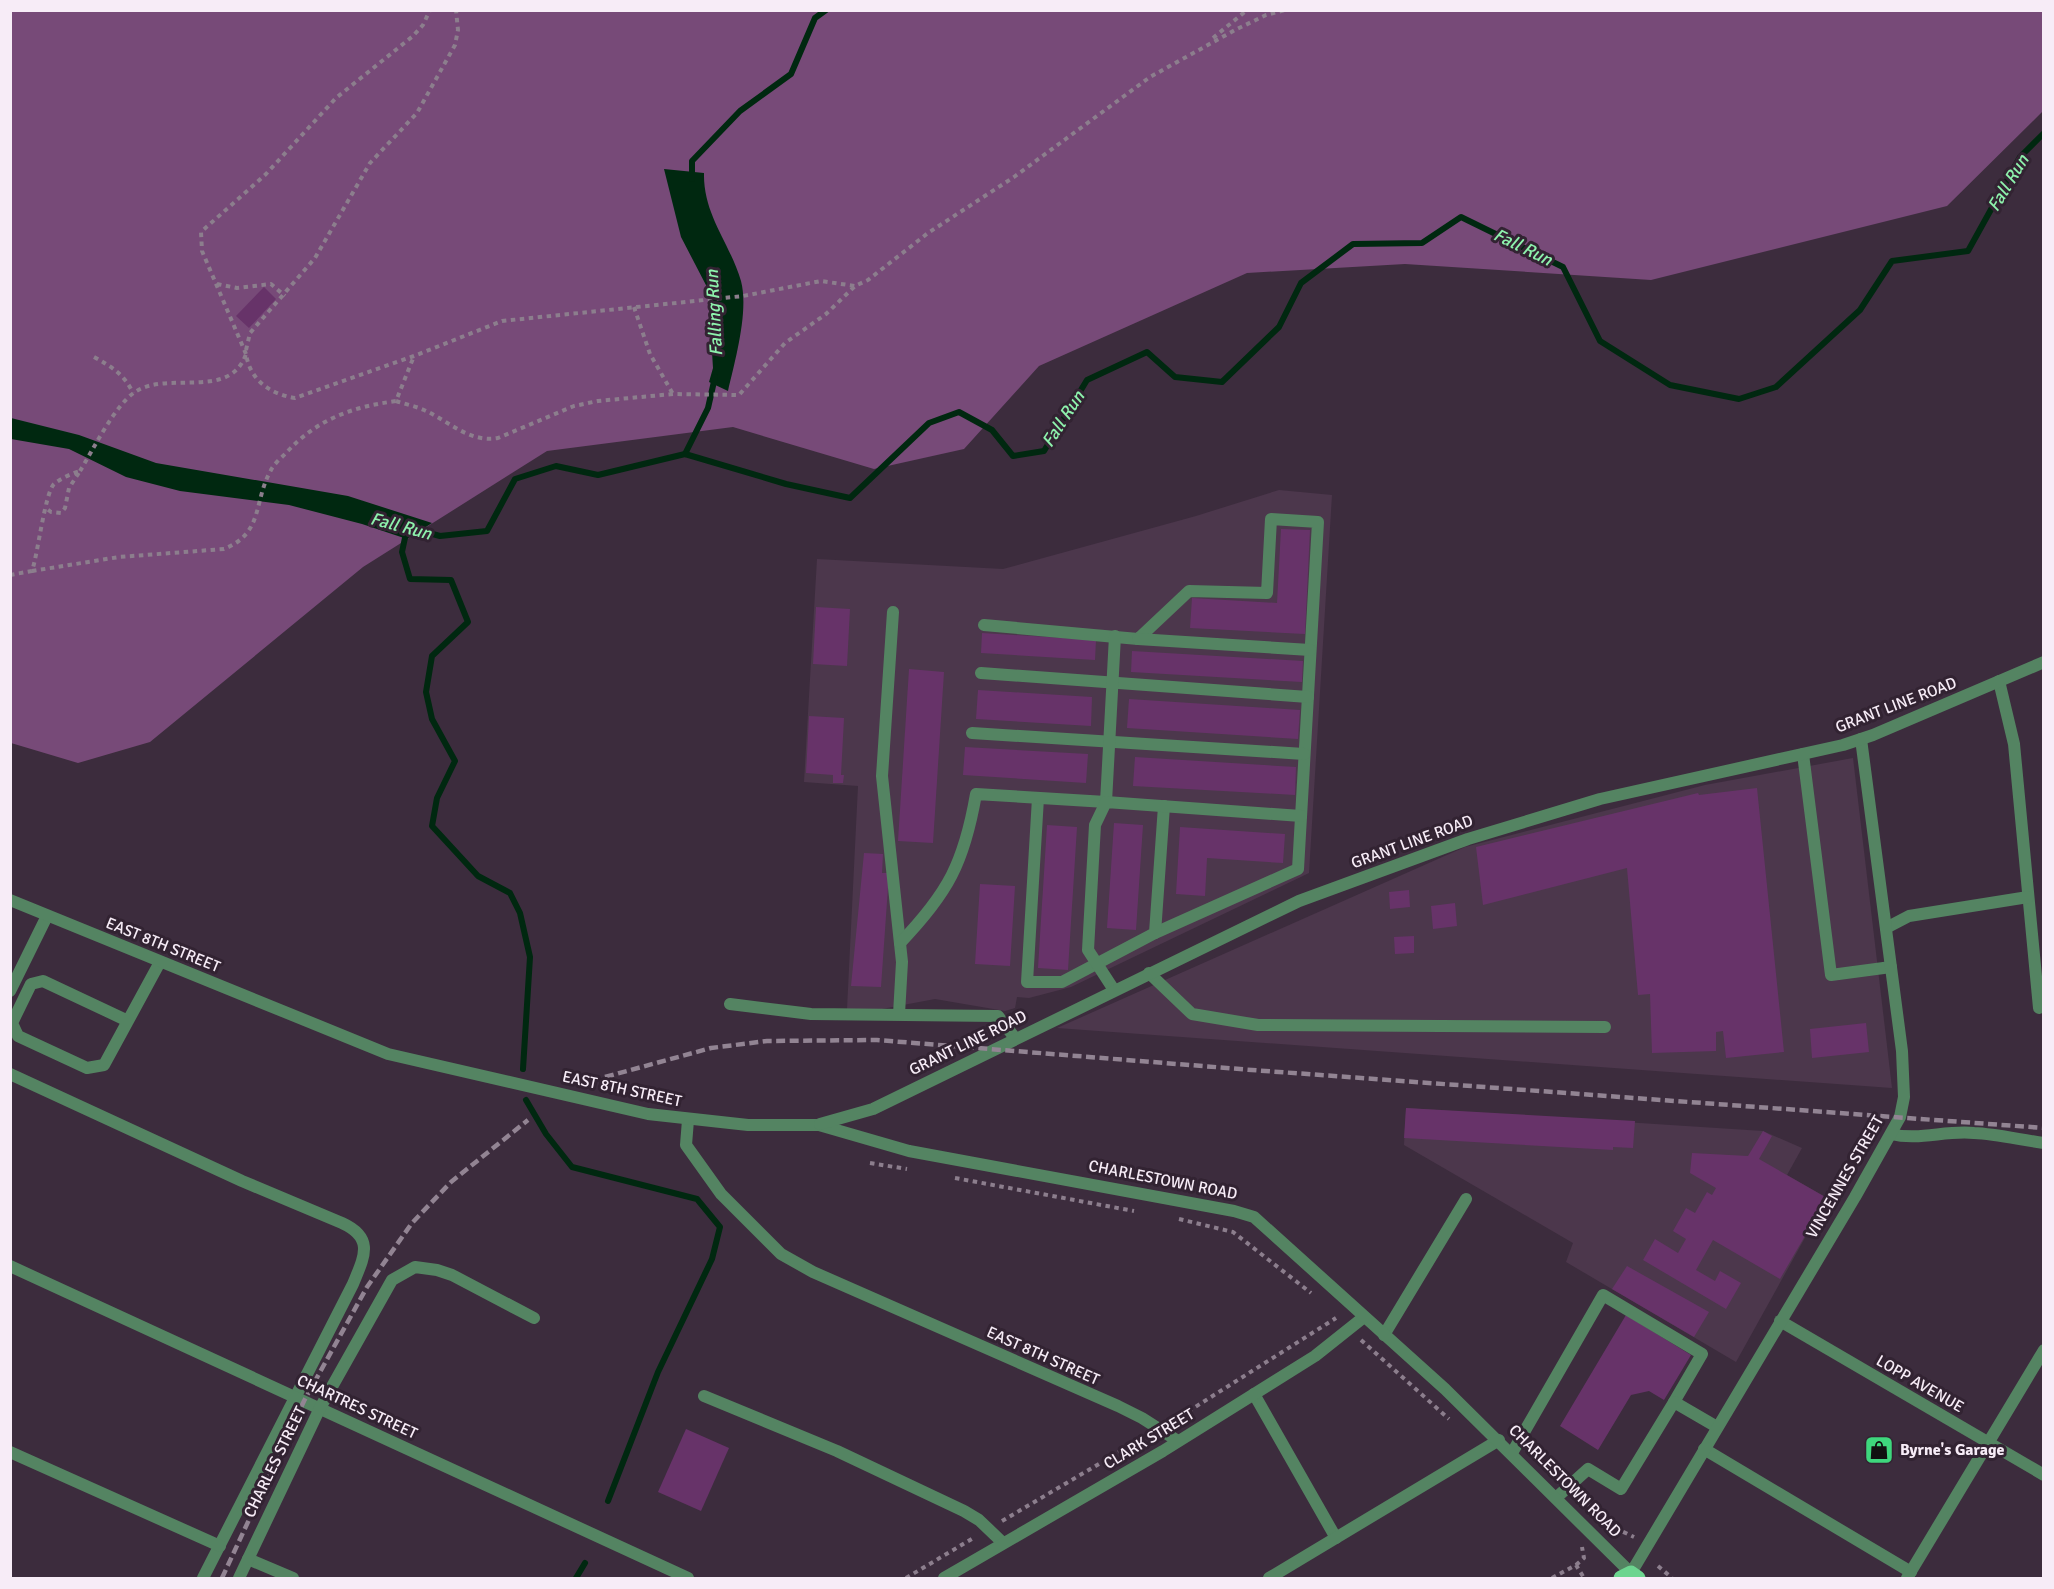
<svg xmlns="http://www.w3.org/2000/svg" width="2054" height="1589" font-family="Signika,sans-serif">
<rect width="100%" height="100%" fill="#3c2c3d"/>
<!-- built -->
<g fill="#4c374c">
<path d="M1279,490L1332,495L1309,873L1071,987L1029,998L1017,997L1015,1008L1005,1011L935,999L882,1009H847L858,786L804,782L817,559L1003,569L1196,516Z"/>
<path d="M1853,758L1892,1088L1057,1028L1465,847L1705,785Z"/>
<path d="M1406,1108L1763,1131L1802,1148L1787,1175L1827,1198L1736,1362L1566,1262L1573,1243L1404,1145Z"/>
</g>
<!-- green -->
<path fill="#774a78" d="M2043,10L2044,110L1947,206L1651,280L1405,264L1247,273L1039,366L964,449L874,469L733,427L547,451L363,567L150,742L78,763L11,743L10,11Z"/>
<!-- water -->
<g fill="#002810">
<path d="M664,169L704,173C703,215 730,243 741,281C749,311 735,361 728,391L709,382L713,368L708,289L681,237Z"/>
<path d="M11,418L79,435L156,463L348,496L432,523L407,539L362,524L289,505L180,491L126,477L69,449L11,439Z"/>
</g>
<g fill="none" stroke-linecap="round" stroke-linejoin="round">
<!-- stream -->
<g stroke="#002810" stroke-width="6">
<path d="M692,179V161L740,111L791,74L815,18L826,10"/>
<path d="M685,454L708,408L715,377"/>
<path d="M414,529L440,536L487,531L515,479L556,466L598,475L685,454L786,484L850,498L929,423L959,412L992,430L1013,456L1044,451L1087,380L1147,352L1175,377L1222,382L1279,327L1301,283L1353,244L1422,243L1461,217L1563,267L1600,341L1670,385L1739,399L1776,387L1860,310L1892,261L1968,251L2020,157L2044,133"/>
<path d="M406,533L402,552L410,579L451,580L468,622L432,656L426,692L432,719L455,761L437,798L432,826L478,876L510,893L520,913L530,957L523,1069"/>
<path d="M526,1100L546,1134L572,1167L697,1199L720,1227L712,1259L658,1372L608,1501"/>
<path d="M576,1578L585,1563"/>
</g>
</g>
<!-- building -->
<g fill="#673369">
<path d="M264,287L276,299L249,328L236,316Z"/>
<path d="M1281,529L1310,530L1305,634L1190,628L1192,598L1277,603Z"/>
<path d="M816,607L850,609L847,666L813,664Z"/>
<path d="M982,633L1096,640L1095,660L981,653Z"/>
<path d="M1132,651L1303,661L1302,682L1131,672Z"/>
<path d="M909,669L944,672L933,843L898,841Z"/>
<path d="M978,690L1092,697L1091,726L976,719Z"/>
<path d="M1129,699L1300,710L1298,739L1127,728Z"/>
<path d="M809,716L844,718L841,775H844L843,783H833V775L806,773Z"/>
<path d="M965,747L1088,754L1086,783L963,775Z"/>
<path d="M1135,757L1296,767L1295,795L1133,786Z"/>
<path d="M1757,788L1784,1052L1726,1058L1723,1031L1716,1032V1051L1652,1053L1650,994L1638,995L1627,868L1483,905L1476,847L1698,793L1699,795Z"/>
<path d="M1114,823L1143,825L1136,930L1107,928Z"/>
<path d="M1047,825L1077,827L1068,970L1038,968Z"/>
<path d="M1180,827L1285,834L1283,863L1207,858L1205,896L1176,894Z"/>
<path d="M864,853L883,854L882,873H889L881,987L851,986Z"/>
<path d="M980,884L1015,886L1010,966L975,964Z"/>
<path d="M1409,890L1410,907L1390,909L1389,892Z"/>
<path d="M1455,903L1457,926L1433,929L1431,906Z"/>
<path d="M1414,936V953L1395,954L1394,937Z"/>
<path d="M1866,1023L1869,1052L1812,1058L1810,1029Z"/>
<path d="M1406,1108L1635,1121L1633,1148L1613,1147V1150L1404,1138Z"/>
<path d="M1763,1131L1772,1136L1759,1159L1827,1198L1780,1279L1713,1240L1696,1270L1715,1281L1720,1271L1741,1283L1726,1309L1643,1260L1655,1239L1678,1253L1686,1239L1673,1231L1686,1208L1695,1213L1707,1192L1712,1195L1716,1188L1690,1173L1692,1153L1748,1156Z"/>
<path d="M1627,1266L1709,1312L1694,1337L1612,1289Z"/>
<path d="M1626,1315L1691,1355L1664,1400L1649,1391L1631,1395L1598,1450L1560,1426Z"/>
<path d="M686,1429L729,1448L701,1511L658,1492Z"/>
</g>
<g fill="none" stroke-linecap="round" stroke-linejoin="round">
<!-- path -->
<g stroke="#8c7e8d" stroke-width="4" stroke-dasharray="4.5 4.5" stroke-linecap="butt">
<path d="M1213,38L1247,10"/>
<path d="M217,284L237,288L271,284L285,296"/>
<path d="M634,307L650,354L673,394"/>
<path d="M246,350L250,333L315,258L370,163L417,113L455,45L458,30L456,10"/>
<path d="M246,354L202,251L201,232L266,174L336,98L413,36L423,25L430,10"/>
<path d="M94,357C112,367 124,374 133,393"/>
<path d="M396,401C405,404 415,406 424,410C449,421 469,443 498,438L574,406L598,401L673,394L739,395L785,343L826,314L855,286L868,280L928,233L1014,177L1150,77L1235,30L1266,15L1285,10"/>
<path d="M80,471C93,450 115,405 135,392C168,370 230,401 246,354C250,380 270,394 295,398L414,356L502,321L743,296L821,281L855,286"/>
<path d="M32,571L119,557L224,549C264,533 253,502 271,470C274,464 281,458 286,453C317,419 352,407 396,401L414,356"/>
<path d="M10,575L32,571C38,553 45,493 54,484C61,478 71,474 80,471L69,488L65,508L61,513L51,512L46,508"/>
<path d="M870,1163L907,1169"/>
<path d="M955,1178L1134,1211"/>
<path d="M1179,1219L1233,1232L1311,1293"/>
<path d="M1361,1340L1449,1419"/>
<path d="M1173,1421L1336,1318"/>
<path d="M1579,1496L1615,1528L1609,1532"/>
<path d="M1002,1521L1143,1438"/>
<path d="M1615,1528L1634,1537"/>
<path d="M1576,1565L1584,1558L1582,1547"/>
<path d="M1658,1566L1672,1578"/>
<path d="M906,1578L975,1537"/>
<path d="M1552,1578L1576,1565L1584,1578"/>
</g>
<!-- service -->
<g stroke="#548462" stroke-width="12">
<path d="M893,612L882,776L902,962L899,1014"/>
<path d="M984,625L1138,639L1189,591L1267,593L1271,519L1318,522L1298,869L1155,933"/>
<path d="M1138,639L1310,650"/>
<path d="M981,673L1308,697"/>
<path d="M1999,681L2014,744L2039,1008"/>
<path d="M972,733L1304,754"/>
<path d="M1803,754L1831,975L1891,967"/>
<path d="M1038,798L1027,982H1062L1155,933L1164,806"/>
<path d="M1886,928L1909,916L2028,897"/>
<path d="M900,943C948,893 964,863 976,794L1106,802L1115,636"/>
<path d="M1149,973L1192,1014L1258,1025L1605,1027"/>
<path d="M1114,990L1088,950L1095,825L1106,802L1301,816"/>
<path d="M10,991L47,916"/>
<path d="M128,1021L43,981L31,984L12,1023L18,1036L87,1068L104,1065L160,962"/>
<path d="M10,1074L242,1181L342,1223C375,1238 364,1257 353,1284L203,1578"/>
<path d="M1891,1134C1919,1141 1945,1130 1974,1133C1997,1134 2021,1140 2044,1143"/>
<path d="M1254,1394L1336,1538"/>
<path d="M704,1396L837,1451L964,1511L979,1520L1003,1543"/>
<path d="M1704,1449L1911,1572"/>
<path d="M10,1452L220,1546"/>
<path d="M1512,1453L1603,1295L1702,1354L1674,1402"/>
<path d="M1557,1497L1588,1469L1621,1489L1674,1402L1717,1427"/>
<path d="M248,1559L293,1578"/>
<path d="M1269,1578L1499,1440"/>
<path d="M1907,1578L2044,1350"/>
</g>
<!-- minor -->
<g stroke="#548462" stroke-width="12">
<path d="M730,1004L811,1014L998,1016L1015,1038"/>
<path d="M688,1120L686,1145L721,1194L781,1254L813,1272L1118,1406L1142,1418L1178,1441"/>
<path d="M10,1266L688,1578"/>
<path d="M1780,1321L2044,1475"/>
<path d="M1384,1335L1466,1199"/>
<path d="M239,1578L320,1408L392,1280L415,1267L437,1270L452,1275L534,1318"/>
<path d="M944,1578L1163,1451L1315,1356L1364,1317"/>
</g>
<!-- tertiary -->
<g stroke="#548462" stroke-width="12">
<path d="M10,900L388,1054L648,1114L748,1125H819L909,1151L1234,1211L1254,1217L1445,1389L1631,1573L1855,1197L1900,1117L1904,1097L1902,1051L1861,739"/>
<path d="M820,1124L873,1109L1299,901L1468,839L1600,799L1843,745L1873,735L2044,662"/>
</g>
<!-- primary -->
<path stroke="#6cd58f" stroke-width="15" d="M1621,1578L1631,1573L1638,1578"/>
<!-- rail -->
<g stroke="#928493" stroke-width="4.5" stroke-dasharray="9 4.5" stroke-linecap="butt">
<path d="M605,1077L711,1048L767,1041L877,1040L1252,1070L2044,1128"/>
<path d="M222,1578L304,1401L367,1287L412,1223L451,1182L528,1120"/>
</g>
</g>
<!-- icons -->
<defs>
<g id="shop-square" transform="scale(1.5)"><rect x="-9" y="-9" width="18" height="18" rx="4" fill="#3ed77d" stroke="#322332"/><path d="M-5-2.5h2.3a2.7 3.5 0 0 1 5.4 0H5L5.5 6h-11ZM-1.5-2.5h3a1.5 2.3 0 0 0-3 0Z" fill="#111"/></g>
</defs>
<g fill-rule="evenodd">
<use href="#shop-square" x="1879" y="1450"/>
</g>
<g text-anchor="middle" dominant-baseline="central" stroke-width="6" stroke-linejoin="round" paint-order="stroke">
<!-- street labels -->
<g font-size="16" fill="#f7ecf7" stroke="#322332">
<text transform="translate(1896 705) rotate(-21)">GRANT LINE ROAD</text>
<text transform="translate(1412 842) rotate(-20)">GRANT LINE ROAD</text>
<text transform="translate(163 945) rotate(22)">EAST 8TH STREET</text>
<text transform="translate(968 1043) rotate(-26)">GRANT LINE ROAD</text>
<text transform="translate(622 1089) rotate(12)">EAST 8TH STREET</text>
<text transform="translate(1845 1177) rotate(-60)">VINCENNES STREET</text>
<text transform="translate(1163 1180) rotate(11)">CHARLESTOWN ROAD</text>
<text transform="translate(1043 1356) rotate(24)">EAST 8TH STREET</text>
<text transform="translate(1920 1384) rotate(30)">LOPP AVENUE</text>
<text transform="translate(357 1407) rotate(25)">CHARTRES STREET</text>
<text transform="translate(1149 1439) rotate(-31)">CLARK STREET</text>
<text transform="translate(275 1462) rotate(-64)">CHARLES STREET</text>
<text transform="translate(1565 1481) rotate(45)">CHARLESTOWN ROAD</text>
</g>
<!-- poi labels -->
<g font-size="16" font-weight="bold" fill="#f7ecf7" stroke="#322332" text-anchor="start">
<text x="1900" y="1450">Byrne's Garage</text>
</g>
<!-- water labels -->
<g font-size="18" font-style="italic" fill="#8ef3ad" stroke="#322332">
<text transform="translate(2008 183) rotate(-59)">Fall Run</text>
<text transform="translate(1523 247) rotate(26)">Fall Run</text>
<text transform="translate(714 313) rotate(-93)">Falling Run</text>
<text transform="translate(1063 419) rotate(-57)">Fall Run</text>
<text transform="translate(401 526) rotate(15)">Fall Run</text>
</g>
</g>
<!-- border -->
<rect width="2054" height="1589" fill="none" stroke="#f7ecf7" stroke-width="24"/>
</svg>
